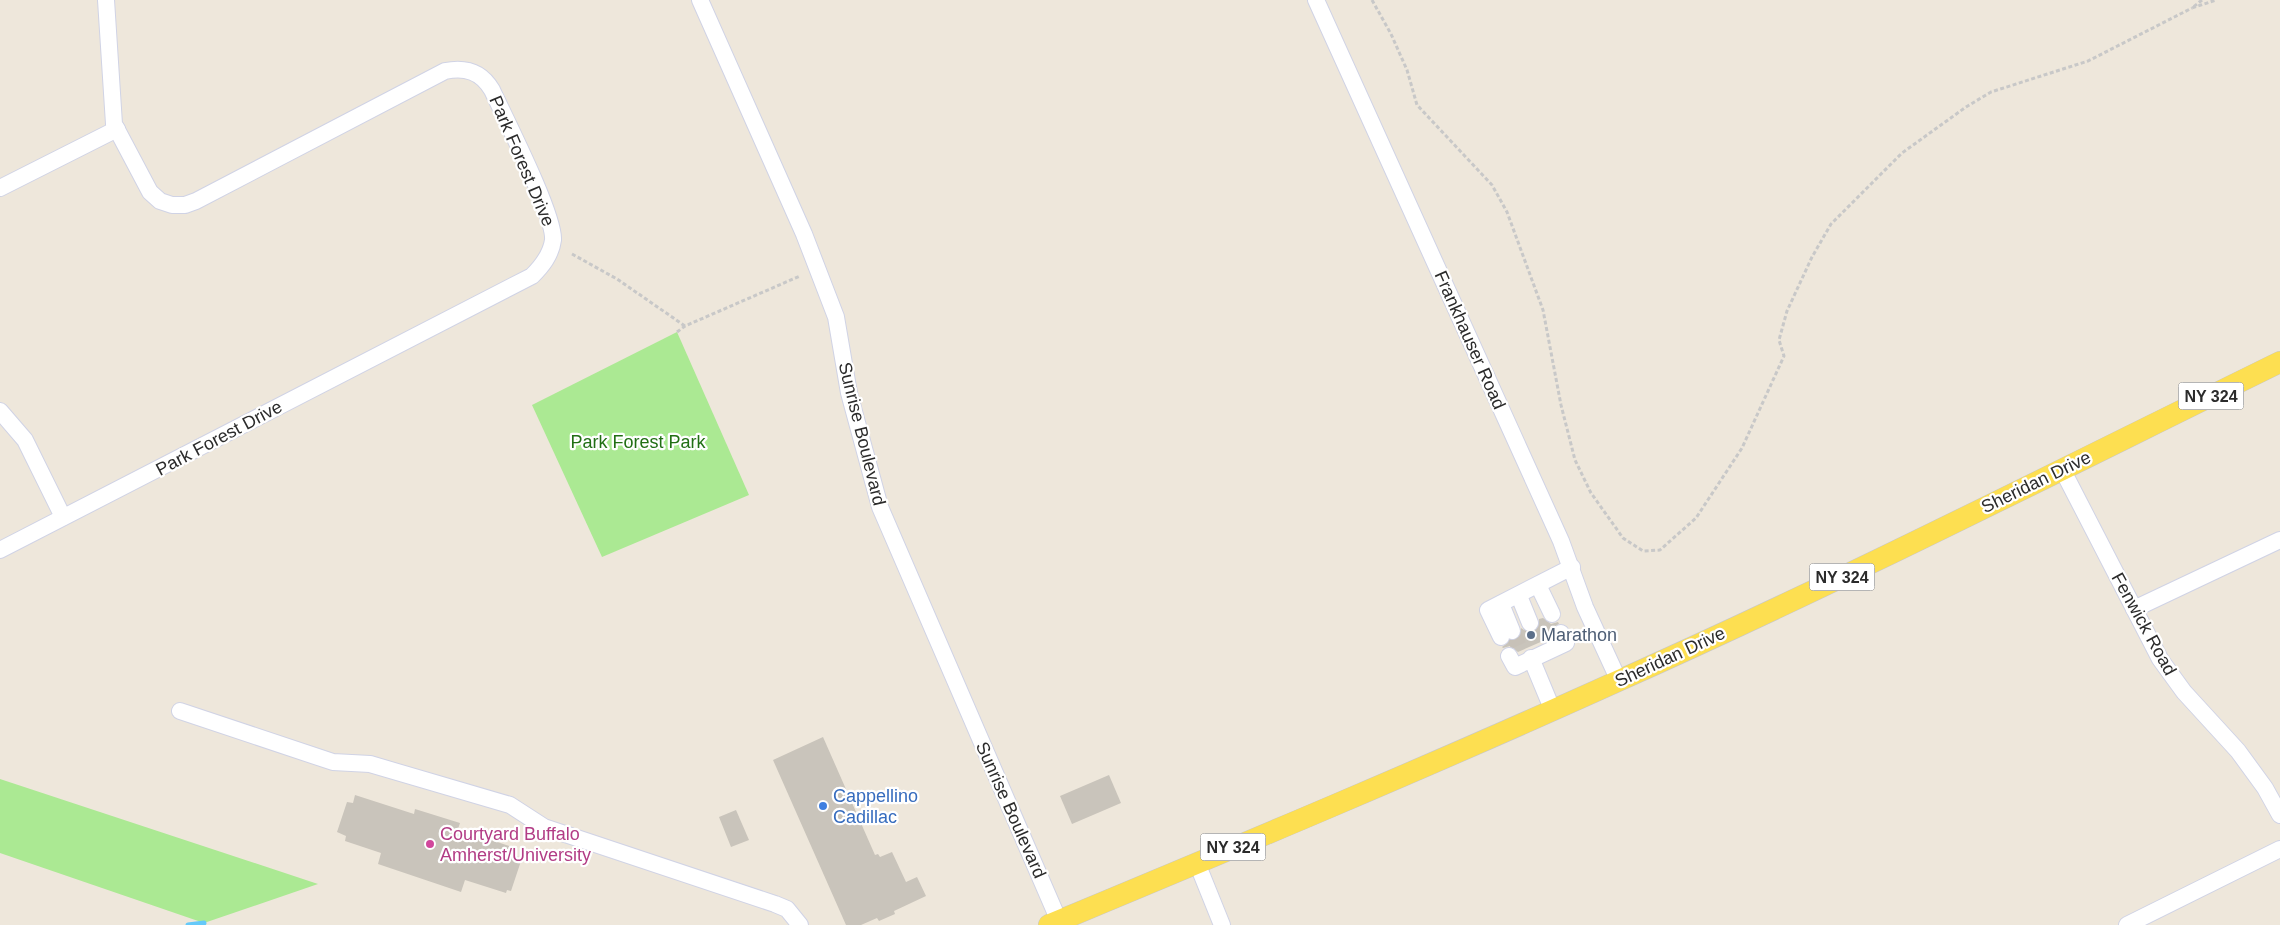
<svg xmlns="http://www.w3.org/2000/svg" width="2280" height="925" font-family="Helvetica,sans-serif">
<rect width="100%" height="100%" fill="#eee7db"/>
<!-- green -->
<g fill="#abe993">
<path d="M677,332L749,495L602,557L532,405Z"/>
<path d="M0,779L318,884L204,923L0,853Z"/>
</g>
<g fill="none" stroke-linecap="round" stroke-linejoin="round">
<!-- stream -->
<path stroke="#65c9f9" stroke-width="5" d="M188,925L204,923"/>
</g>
<!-- building -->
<g fill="#c9c4bb">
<path d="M1543,618L1551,624L1558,622L1559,624L1552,628V637L1518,652L1510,646L1503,648L1502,647L1510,641L1520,637L1521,628L1529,633L1538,629L1539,619Z"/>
<path d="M823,737L875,855L878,854L880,857L892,852L906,882L917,877L926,896L894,911L895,914L879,921L877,918L861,925H846L773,760Z"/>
<path d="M1109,775L1121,803L1072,824L1060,796Z"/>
<path d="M355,795L414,814L415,809L460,823L458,829L515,848L513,855L522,858L511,891L507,890L506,893L465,880L461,892L378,864L381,853L345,841L346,836L337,832L347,802L353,803Z"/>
<path d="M736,810L749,840L731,847L719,817Z"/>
</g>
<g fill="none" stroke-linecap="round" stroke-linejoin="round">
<!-- minor-tunnel -->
<g stroke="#c7c1b8" stroke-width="16" stroke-dasharray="16 8" stroke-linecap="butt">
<path d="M1530,623L1539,643"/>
<path d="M1512,631L1521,651"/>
</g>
<!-- minor casing -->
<g stroke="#d0d3e5" stroke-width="18">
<g id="minor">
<path d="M700,0L804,234L836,317L849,393L880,507L1059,921"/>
<path d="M1316,0L1561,541L1585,607L1619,681"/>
<path d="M0,188L117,129"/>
<path d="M0,411L25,440L63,517"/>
<path d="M2062,469L2160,659L2184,692L2238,751L2265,788L2280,815"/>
<path d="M0,550L532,276C542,266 551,255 553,240C555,216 505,118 492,90C481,71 465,67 445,71L196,201L185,205H172L160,201L150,192L114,124L106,0"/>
<path d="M1538,585L1552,614"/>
<path d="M1519,596L1530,623"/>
<path d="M1501,604L1512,631"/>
<path d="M2134,609L2280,540"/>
<path d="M1501,637L1488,610L1572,567"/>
<path d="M1509,656L1515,667L1566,643L1561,633"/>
<path d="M1531,658L1553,711"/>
<path d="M180,711L333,762L370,764L510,805L544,827L775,904L787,909L800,925"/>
<path d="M1197,863L1222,925"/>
<path d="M2127,925L2280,849"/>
</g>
</g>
<!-- major casing -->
<g stroke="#c8c8c8" stroke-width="22">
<path id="major" d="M1049,925C1239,846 1430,766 1618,681C1842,581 2060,470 2280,362"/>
</g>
<!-- path -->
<g stroke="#c8c8c8" stroke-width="3" stroke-dasharray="4 2.5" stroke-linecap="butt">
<path d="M1372,0L1391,34L1407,70L1417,105L1492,185L1507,212L1543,310L1561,405L1575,460L1591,493L1623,538L1643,551L1660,550L1696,518L1742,448L1784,356L1779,340L1787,311L1812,257L1831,224L1902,153L1966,107L1991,92L2088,61L2192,8"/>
<path d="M2202,0L2192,8L2216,0"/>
<path d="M572,254L617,279L685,326"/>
<path d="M677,332L685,326L800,276"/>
</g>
<!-- minor -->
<use href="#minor" stroke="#fff" stroke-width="16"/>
<!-- major -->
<use href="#major" stroke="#fddf51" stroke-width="21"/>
</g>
<!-- markers -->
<circle fill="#5c6f8a" stroke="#fff" stroke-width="2" cx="1531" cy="635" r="5"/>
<circle fill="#3f7fe0" stroke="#fff" stroke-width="2" cx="823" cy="806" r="5"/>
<circle fill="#d1479c" stroke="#fff" stroke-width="2" cx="430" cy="844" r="5"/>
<g text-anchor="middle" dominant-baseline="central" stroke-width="4.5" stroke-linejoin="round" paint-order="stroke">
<!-- shield labels -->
<g fill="#fff" stroke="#6b6b6b" stroke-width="1">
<rect x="2178.5" y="382.5" width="65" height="27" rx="4"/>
<rect x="1809.5" y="563.5" width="65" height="27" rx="4"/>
<rect x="1200.5" y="833.5" width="65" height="27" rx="4"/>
</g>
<g font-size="16" font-weight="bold" fill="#2b2b2b">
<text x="2211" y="396">NY 324</text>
<text x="1842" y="577">NY 324</text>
<text x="1233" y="847">NY 324</text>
</g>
<!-- street labels -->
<g font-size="18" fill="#2b2b2b" stroke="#fff">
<text transform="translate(522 161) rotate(67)">Park Forest Drive</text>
<text transform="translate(1470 340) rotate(66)">Frankhauser Road</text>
<text transform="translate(862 434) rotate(76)">Sunrise Boulevard</text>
<text transform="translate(219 438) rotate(-28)">Park Forest Drive</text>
<text transform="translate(2036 482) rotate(-26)">Sheridan Drive</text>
<text transform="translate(2144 624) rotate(61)">Fenwick Road</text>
<text transform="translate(1670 657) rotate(-25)">Sheridan Drive</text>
<text transform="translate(1011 810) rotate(66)">Sunrise Boulevard</text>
</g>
<!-- park labels -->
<g font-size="18" fill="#216f14" stroke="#fff">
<text x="638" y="442">Park Forest Park</text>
</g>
<!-- service labels -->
<g font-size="18" fill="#4e5e75" stroke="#fff" text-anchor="start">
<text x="1541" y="635">Marathon</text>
</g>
<!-- shop labels -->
<g font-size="18" fill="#366cbe" stroke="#fff" text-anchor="start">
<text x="833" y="796">Cappellino<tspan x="833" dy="21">Cadillac</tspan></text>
</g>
<!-- hotel labels -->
<g font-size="18" fill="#b23c85" stroke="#fff" text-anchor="start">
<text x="440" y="834">Courtyard Buffalo<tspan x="440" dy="21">Amherst/University</tspan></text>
</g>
</g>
</svg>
